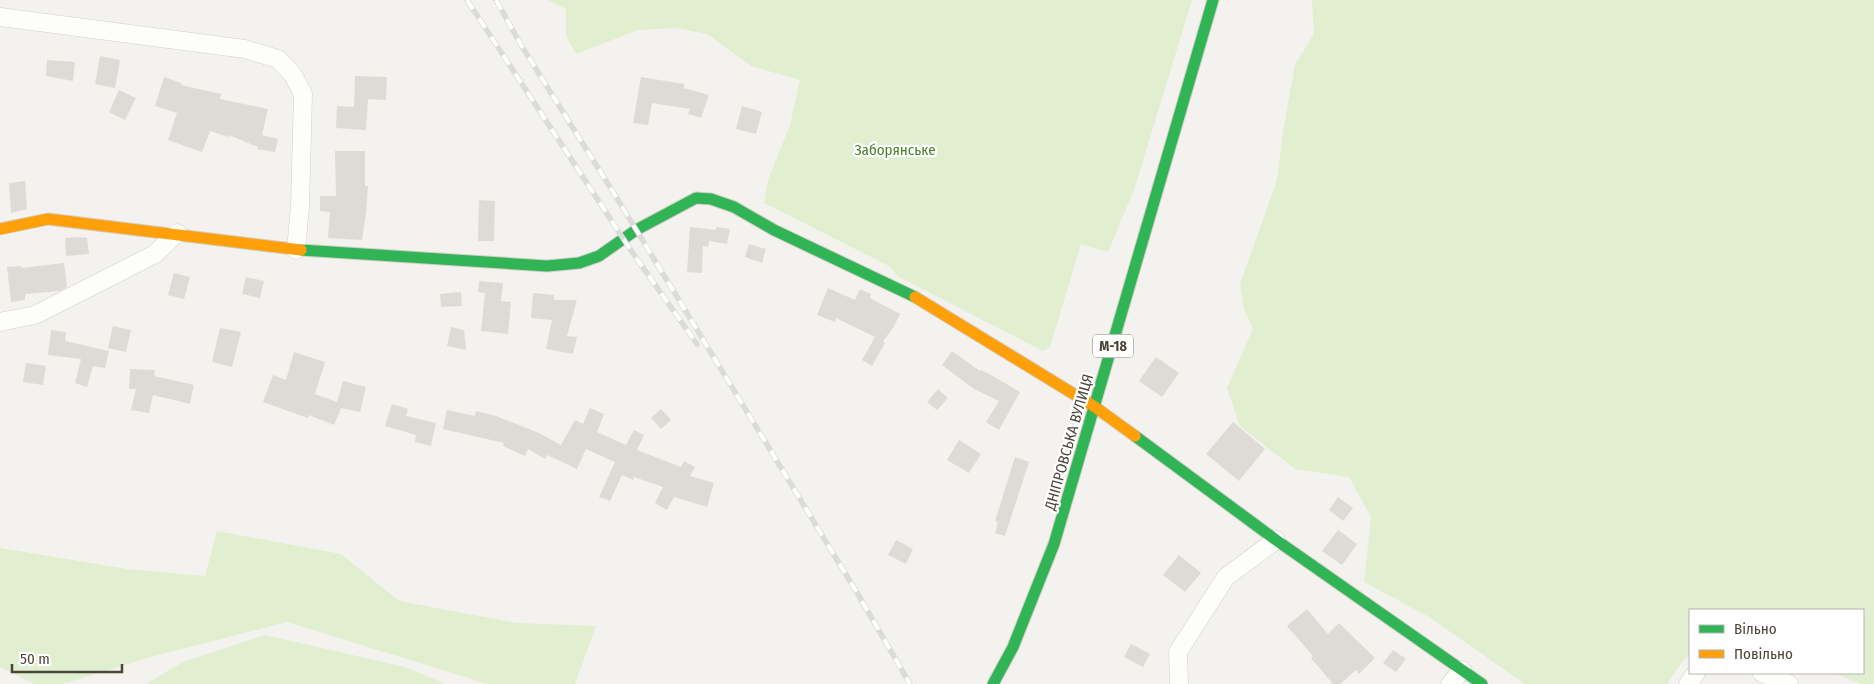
<svg xmlns="http://www.w3.org/2000/svg" width="1874" height="684" font-family="'Fira Sans Condensed',sans-serif">
<rect width="100%" height="100%" fill="#f4f2ee"/>
<!-- green -->
<g fill="#e1eecf">
<path d="M548,0H1192L1134,190L1108,252L1081,244L1050,347L1043,351L899,277L889,266L764,203L768,180L790,125L800,80L751,66L707,34L676,28L638,30L576,54L566,36V9Z"/>
<path d="M1312,0H1874V684H1862L1833,673H1863V610H1690V655L1684,659L1667,684H1525L1429,617L1364,582L1371,517L1349,477L1295,469L1240,426L1227,388L1253,329L1244,309L1240,284L1277,180L1283,132L1295,64L1314,34Z"/>
<path d="M217,531L341,554L399,601L517,623L596,626L575,684H488L287,622L154,656L63,684H35L0,667V548L127,569L205,576Z"/>
<path d="M265,635L405,667L446,684H146L183,662Z"/>
</g>
<!-- building -->
<g fill="#dedbd6">
<path d="M100,56L120,60L115,88L95,84Z"/>
<path d="M47,60L75,62L73,81L46,76Z"/>
<path d="M355,76L387,77L386,100L368,99L366,130L336,128L337,106L354,107Z"/>
<path d="M164,77L181,83V85L221,94L220,99L268,109L262,135L278,139L275,152L257,149L258,147L229,135L228,137L210,131L202,152L168,140L177,113L155,106Z"/>
<path d="M641,77L684,84V88L709,95L701,118L688,114L690,109L652,103L648,125L633,123Z"/>
<path d="M119,90L136,98L125,120L109,112Z"/>
<path d="M742,106L762,112L756,134L736,129Z"/>
<path d="M335,151H365V186H368L366,213L362,240L328,238L330,212L320,211V196H336Z"/>
<path d="M25,181L27,209L11,213L9,183Z"/>
<path d="M479,200L495,201L494,241H478Z"/>
<path d="M690,227L716,230V227L730,229L727,244L709,241L708,247L703,246L702,273L687,272Z"/>
<path d="M78,237L87,238L89,254L66,256L65,238Z"/>
<path d="M749,244L766,249L762,263L745,257Z"/>
<path d="M64,263L67,287L60,291L25,294V300L11,302L7,267L21,266V268Z"/>
<path d="M174,273L190,277L184,299L168,295Z"/>
<path d="M246,277L264,281L260,298L242,294Z"/>
<path d="M479,281L503,283L501,301L511,302L508,334L481,331L485,293L478,292Z"/>
<path d="M828,288L855,300L860,289L871,294L870,298L900,314L893,328L883,341L885,343L872,366L862,360L875,337L836,318L835,322L817,315Z"/>
<path d="M461,292L462,306L441,307L440,294Z"/>
<path d="M533,293L554,295V300H577L567,336L577,337L573,354L546,349L552,320L531,318Z"/>
<path d="M113,326L131,330L126,352L108,348Z"/>
<path d="M451,327L464,330L466,350L447,346Z"/>
<path d="M220,328L241,332L232,367L212,362Z"/>
<path d="M51,330L66,332L65,341L109,351L105,368L93,366L87,387L75,383L81,359L48,355Z"/>
<path d="M952,351L980,371L981,370L991,375L1020,392L999,430L986,422L999,401L974,389L942,365Z"/>
<path d="M294,352L325,362L315,394L337,402L343,381L366,387L360,412L341,408L334,425L309,415L308,418L263,402L273,375L286,380Z"/>
<path d="M1156,357L1179,373L1162,397L1139,381Z"/>
<path d="M26,363L46,366L43,385L23,382Z"/>
<path d="M130,369L155,370L154,376L194,385L190,404L153,395L149,413L131,410L136,389H129Z"/>
<path d="M938,389L948,398L937,410L927,402Z"/>
<path d="M392,404L408,409L406,416L436,423L431,446L415,442L416,435L385,426Z"/>
<path d="M590,408L604,414L597,432L626,445L634,430L644,435L637,450L681,467L684,461L695,467L690,476L714,483L707,507L674,497L667,510L655,503L663,487L634,477L633,480L622,475L610,501L599,497L615,462L586,449L577,469L547,455L545,459L528,449L525,456L503,446L504,443L443,429L447,410L475,416L476,411L496,416L539,433L561,445L575,420L583,424Z"/>
<path d="M661,409L671,420L661,429L651,418Z"/>
<path d="M1233,422L1265,449L1239,481L1206,454Z"/>
<path d="M959,440L981,454L969,473L947,460Z"/>
<path d="M1015,457L1029,462L1005,536L995,533L998,522L995,521Z"/>
<path d="M1338,497L1353,508L1343,521L1329,510Z"/>
<path d="M1338,530L1357,544L1342,565L1322,551Z"/>
<path d="M896,540L913,549L906,564L888,555Z"/>
<path d="M1179,555L1201,573L1185,592L1163,575Z"/>
<path d="M1307,609L1328,634L1339,623L1375,658L1359,674L1356,670L1340,684H1333L1311,658L1313,656L1287,626Z"/>
<path d="M1131,644L1150,654L1143,667L1124,657Z"/>
<path d="M1393,650L1406,659L1396,672L1383,663Z"/>
</g>
<g fill="none" stroke-linecap="round" stroke-linejoin="round">
<!-- street casing -->
<g stroke="#d2d0cb" stroke-width="19">
<g id="street">
<path d="M0,17L245,49L278,59L293,75L303,94L300,206L296,250"/>
<path d="M0,322L35,315L155,254L177,233"/>
<path d="M1762,673L1789,684"/>
<path d="M1179,684L1178,652L1226,577L1276,540"/>
<path d="M1450,684L1462,670"/>
<path d="M1688,684L1696,673"/>
</g>
</g>
<!-- fast casing -->
<g stroke="#d3cfc5" stroke-width="13">
<g id="fast">
<path d="M301,250L547,266L579,263L599,256L636,230L696,198L711,199L734,207L774,230L915,297"/>
<path d="M1135,436L1276,540L1482,684"/>
<path d="M993,684L1013,647L1054,544L1213,0"/>
</g>
</g>
<!-- slow casing -->
<g stroke="#d3cfc5" stroke-width="13">
<g id="slow">
<path d="M0,229L48,219L301,250"/>
<path d="M915,297L1095,407L1135,436"/>
</g>
</g>
<!-- street -->
<use href="#street" stroke="#fdfdfc" stroke-width="18"/>
<!-- fast -->
<use href="#fast" stroke="#30b455" stroke-width="11"/>
<!-- slow -->
<use href="#slow" stroke="#ff9f0a" stroke-width="11"/>
<!-- rail casing -->
<g stroke="#dbdbda" stroke-width="5.5">
<g id="rail">
<path d="M467,0L632,252L697,344"/>
<path d="M496,0L521,45L615,195L856,591L910,684"/>
</g>
</g>
<!-- rail -->
<use href="#rail" stroke="#fff" stroke-width="4" stroke-dasharray="11" stroke-linecap="butt"/>
</g>
<g text-anchor="middle" dominant-baseline="central" stroke-width="4.5" stroke-linejoin="round" paint-order="stroke">
<!-- shield labels -->
<rect fill="#fff" stroke="#817c74" stroke-width="1" x="1093" y="334.5" width="40" height="23" rx="4"/>
<g font-size="14" font-weight="bold" fill="#4b4439">
<text x="1113" y="346">М-18</text>
</g>
<!-- park labels -->
<g font-size="15" fill="#4a7f2a" stroke="#fff">
<text x="895" y="150">Заборянське</text>
</g>
<!-- street labels -->
<g font-size="15" fill="#4b4439" stroke="#fff">
<text transform="translate(1069 442) rotate(-74)">ДНІПРОВСЬКА ВУЛИЦЯ</text>
</g>
</g>
<!-- legend -->
<rect x="1689" y="609" width="175" height="65" fill="#ffffff" stroke="#b7b4b0"/>
<rect x="1699" y="625" width="25" height="8" fill="#30b455" stroke="#b7b4b0"/>
<text x="1734" y="634" font-size="15" fill="#4b4439">Вільно</text>
<rect x="1699" y="650" width="25" height="8" fill="#ff9f0a" stroke="#b7b4b0"/>
<text x="1734" y="659" font-size="15" fill="#4b4439">Повільно</text>
<!-- scale -->
<path d="M12 664v8h110v-8" fill="none" stroke="#4b4439" stroke-width="2.5"/>
<text x="20" y="664" font-size="15" fill="#4b4439" stroke="#ffffff" stroke-width="4" paint-order="stroke">50 m</text>
</svg>
